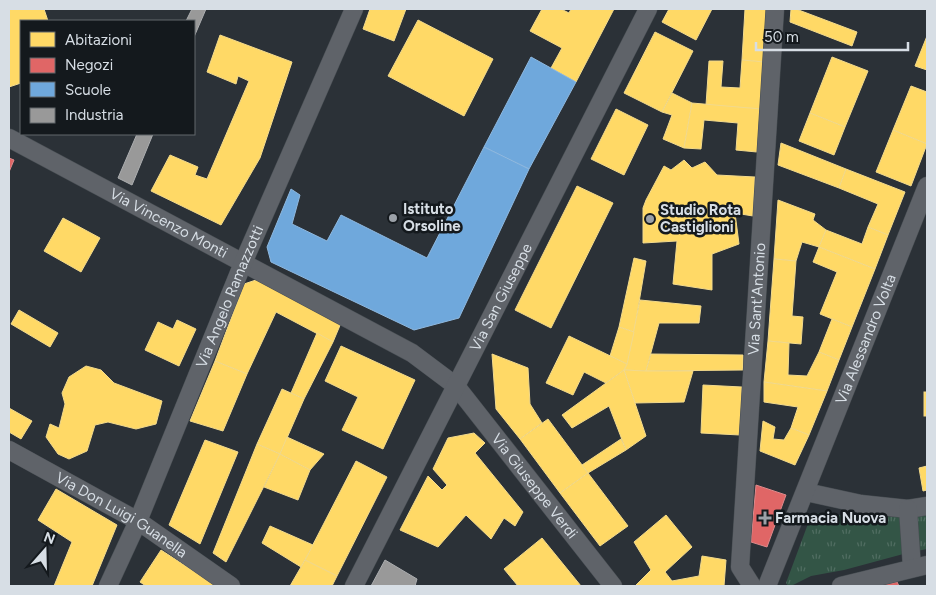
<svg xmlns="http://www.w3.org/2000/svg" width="936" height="595" font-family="Figtree,sans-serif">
<defs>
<pattern id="grass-tufts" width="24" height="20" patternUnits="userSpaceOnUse" patternTransform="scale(1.25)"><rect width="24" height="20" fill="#335546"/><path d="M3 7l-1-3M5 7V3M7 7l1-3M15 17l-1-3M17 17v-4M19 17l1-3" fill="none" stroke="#506d61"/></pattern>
</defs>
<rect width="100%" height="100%" fill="#2b3137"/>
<!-- grass -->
<g fill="url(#grass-tufts)">
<path d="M812,513L864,517L902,516L907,553L844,570L811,576L791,586H788L786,583Z"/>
<path d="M927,514V549L917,551L914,517Z"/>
</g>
<!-- homes -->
<g fill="#ffd966" stroke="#f3da8c">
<path d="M9,9H44L48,21H21V83L9,87Z"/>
<path d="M370,9H406L394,41L363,29Z"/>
<path d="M542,9H561L569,13L571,9H614L576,82L551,68L562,48L530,31Z"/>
<path d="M669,9H712L696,40L662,22Z"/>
<path d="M745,9H767L764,62L742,60Z"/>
<path d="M791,9H796L857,32L852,46L790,22Z"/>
<path d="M418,20L493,59L464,116L388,76Z"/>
<path d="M655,32L693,51L662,112L624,93Z"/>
<path d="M220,35L292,62L260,158L221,225L151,191L170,155L198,167L195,175L207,179L249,81L238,76L236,84L207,72Z"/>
<path d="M927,36V70L915,66Z"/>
<path d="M832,57L868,71L845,127L810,113Z"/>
<path d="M742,60L764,62L761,109L706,105L709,61H723L721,87L740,88Z"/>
<path d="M911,86L927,92V144L893,130Z"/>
<path d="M672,93L692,103L684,148L663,139L672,115L662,112Z"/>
<path d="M692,103L761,109L757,152L736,150L738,123L704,120L701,149L684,148Z"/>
<path d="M616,109L648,125L624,175L591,159Z"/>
<path d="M810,113L845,127L834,155L799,141Z"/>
<path d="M893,130L927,144L911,186L876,172Z"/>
<path d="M781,143L846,169L839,188L778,165Z"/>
<path d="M684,160L692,168L705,162L717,175L755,177L753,216L735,213L739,244L712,254V290L673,284L677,241L643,243V208L646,200L664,166L671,170Z"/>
<path d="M846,169L905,192L888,235L868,227L878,204L839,188Z"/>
<path d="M577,186L613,203L551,328L515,310Z"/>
<path d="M778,200L815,214L813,220L826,230L819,247L802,242L796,261L774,259Z"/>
<path d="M63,218L100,238L81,272L44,251Z"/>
<path d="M868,227L888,235L875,269L819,247L826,230L862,244Z"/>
<path d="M819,247L875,269L852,327L820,314L837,272L813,262Z"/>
<path d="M634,258L646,261L634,332L619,327Z"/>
<path d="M774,259L796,261L792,316L803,317L801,344L768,341Z"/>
<path d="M259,279L341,323L333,342L276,312L247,374L215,361L244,284Z"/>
<path d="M640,300L701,306L699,323H659L646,371L624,370L627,364Z"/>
<path d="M19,310L58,333L50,347L11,324Z"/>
<path d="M832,319L852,327L839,360L819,352Z"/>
<path d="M177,320L196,329L179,366L145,350L158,322L173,329Z"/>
<path d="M619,327L634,332L627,364L610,356Z"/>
<path d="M317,333L333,342L304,399L291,393Z"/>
<path d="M569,336L627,364L624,370L606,383L584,372L573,395L546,383Z"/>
<path d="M768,341L789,343L788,375L807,376L819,352L839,360L827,391L764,382Z"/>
<path d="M341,346L415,380L383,449L342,430L358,397L325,381Z"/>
<path d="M492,354L528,368L530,404L542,423L520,439L496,409Z"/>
<path d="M651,354L743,355V370L646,371Z"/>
<path d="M215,361L247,374L223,431L190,421Z"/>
<path d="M86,366L101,370L114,383L162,401L156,424L136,429L108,422L95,425L87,451L69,459L58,454L46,437L50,424L59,428L65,404L62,393L69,377Z"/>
<path d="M624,370L646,371H693L684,402L635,403Z"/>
<path d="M624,370L646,436L626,450L609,406L572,428L562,415Z"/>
<path d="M764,382L827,391L809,435L791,428L798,407L764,402Z"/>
<path d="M703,385L742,387L740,435L701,433Z"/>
<path d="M282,389L304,399L280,454L257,444Z"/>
<rect x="924" y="392" width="3" height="24"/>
<path d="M9,408L32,421L21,439L9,432Z"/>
<path d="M548,419L588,473L560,493L520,439Z"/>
<path d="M763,421L775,427L773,439L784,440L791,428L809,435L795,465L760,451Z"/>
<path d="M474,433L485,443L475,453L523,512L515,526L504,518L491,539L466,515L438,547L400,530L428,476L442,490L447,485L433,469L448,438Z"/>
<path d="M287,437L324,454L310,470L280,454Z"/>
<path d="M621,439L626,450L588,473L582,465Z"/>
<path d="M205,440L238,452L200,544L169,525Z"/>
<path d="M257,444L280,454L226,562L213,553Z"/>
<path d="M280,454L310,470L298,500L264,487Z"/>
<path d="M356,461L387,477L337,576L305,560Z"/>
<path d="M927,466V490L923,491L919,468Z"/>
<path d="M588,473L628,526L600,546L560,493Z"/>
<path d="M56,489L117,525L92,586H54L72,542L38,520Z"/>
<path d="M666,515L692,547L665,572L672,581L699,576L702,556L726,560L724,586H635L651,570L634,542Z"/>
<path d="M270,526L313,545L301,567L262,543Z"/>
<path d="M542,538L581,586H518L504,569Z"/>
<path d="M161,550L217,586H146L140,582Z"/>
<path d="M305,560L337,576L332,586H290Z"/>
</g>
<!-- shops -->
<g fill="#e06666" stroke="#dd8a8c">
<path d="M9,158L14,160L9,172Z"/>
<path d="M756,485L786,495L767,547L751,542Z"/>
<path d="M897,582L899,586H878Z"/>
</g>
<!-- schools -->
<g fill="#6fa8dc" stroke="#8eb8df">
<path d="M531,57L576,82L529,169L484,147Z"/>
<path d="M484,147L529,169L459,318L414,330L271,262L267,247L291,189L300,195L292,224L327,241L341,215L427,258Z"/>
</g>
<!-- industry -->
<g fill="#999" stroke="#acaeb0">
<path d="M192,9H206L194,37V21H186Z"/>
<path d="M137,134H153L132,185L118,178Z"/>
<path d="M385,560L417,579L415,586H371Z"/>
</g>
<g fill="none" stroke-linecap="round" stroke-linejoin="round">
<!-- street casing -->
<g stroke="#474d52" stroke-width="19">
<g id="street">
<path id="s1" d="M9,138L412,353L456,386L613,586"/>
<path id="s2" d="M9,450L138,521L231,586"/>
<path d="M806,492L861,504L908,509L927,506"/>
<path d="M908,509L912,568"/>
<path id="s3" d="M108,586L138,521L243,263L354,9"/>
<path id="s4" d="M354,586L648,9"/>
<path id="s5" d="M752,586L740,567L775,9"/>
<path id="s6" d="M767,586L927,186"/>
<path d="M841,586L927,565"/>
</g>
</g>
<!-- street -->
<use href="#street" stroke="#5f6369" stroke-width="18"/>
</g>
<!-- markers -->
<g fill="#9ba1a8" stroke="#14191d" stroke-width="2">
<circle cx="393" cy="218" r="5"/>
<circle cx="650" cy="219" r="5"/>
<path d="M762.5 510.5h5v5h5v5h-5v5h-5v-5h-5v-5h5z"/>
</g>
<g text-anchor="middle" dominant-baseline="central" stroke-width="5" stroke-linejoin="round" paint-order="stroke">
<!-- poi labels -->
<g font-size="15" font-weight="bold" fill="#d7dee5" stroke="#14191d" text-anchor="start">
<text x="403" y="209">Istituto<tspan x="403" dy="17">Orsoline</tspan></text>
<text x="660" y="210">Studio Rota<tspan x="660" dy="17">Castiglioni</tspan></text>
<text x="775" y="518">Farmacia Nuova</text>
</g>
<!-- street labels -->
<g font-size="15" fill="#d7dee5" stroke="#14191d">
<text stroke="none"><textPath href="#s1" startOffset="181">Via Vincenzo Monti</textPath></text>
<text stroke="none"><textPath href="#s3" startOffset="314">Via Angelo Ramazzotti</textPath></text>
<text stroke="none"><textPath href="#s4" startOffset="324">Via San Giuseppe</textPath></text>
<text stroke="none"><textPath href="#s5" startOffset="291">Via Sant'Antonio</textPath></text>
<text stroke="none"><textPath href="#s6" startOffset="266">Via Alessandro Volta</textPath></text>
<text stroke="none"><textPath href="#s1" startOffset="639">Via Giuseppe Verdi</textPath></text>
<text stroke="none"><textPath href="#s2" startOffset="130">Via Don Luigi Guanella</textPath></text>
</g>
</g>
<!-- border -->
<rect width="936" height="595" fill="none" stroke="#d7dee5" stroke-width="20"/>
<!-- legend -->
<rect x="20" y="20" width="175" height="115" fill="#14191d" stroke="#62686d"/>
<rect x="30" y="32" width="25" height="15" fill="#ffd966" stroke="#62686d"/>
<text x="65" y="45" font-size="15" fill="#d7dee5">Abitazioni</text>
<rect x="30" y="58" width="25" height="15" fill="#e06666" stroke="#62686d"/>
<text x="65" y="70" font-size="15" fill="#d7dee5">Negozi</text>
<rect x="30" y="82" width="25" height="15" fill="#6fa8dc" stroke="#62686d"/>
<text x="65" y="95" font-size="15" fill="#d7dee5">Scuole</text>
<rect x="30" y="108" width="25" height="15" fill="#999999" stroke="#62686d"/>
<text x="65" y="120" font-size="15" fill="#d7dee5">Industria</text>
<!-- north arrow -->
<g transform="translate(45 550) rotate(20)" stroke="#14191d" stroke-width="4" paint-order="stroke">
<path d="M0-4L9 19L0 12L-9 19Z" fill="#d7dee5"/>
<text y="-8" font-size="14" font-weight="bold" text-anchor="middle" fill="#d7dee5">N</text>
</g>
<!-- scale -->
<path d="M756 42v8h152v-8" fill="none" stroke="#d7dee5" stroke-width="2.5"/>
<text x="764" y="42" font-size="15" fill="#d7dee5" stroke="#14191d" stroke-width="4" paint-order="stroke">50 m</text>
</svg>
